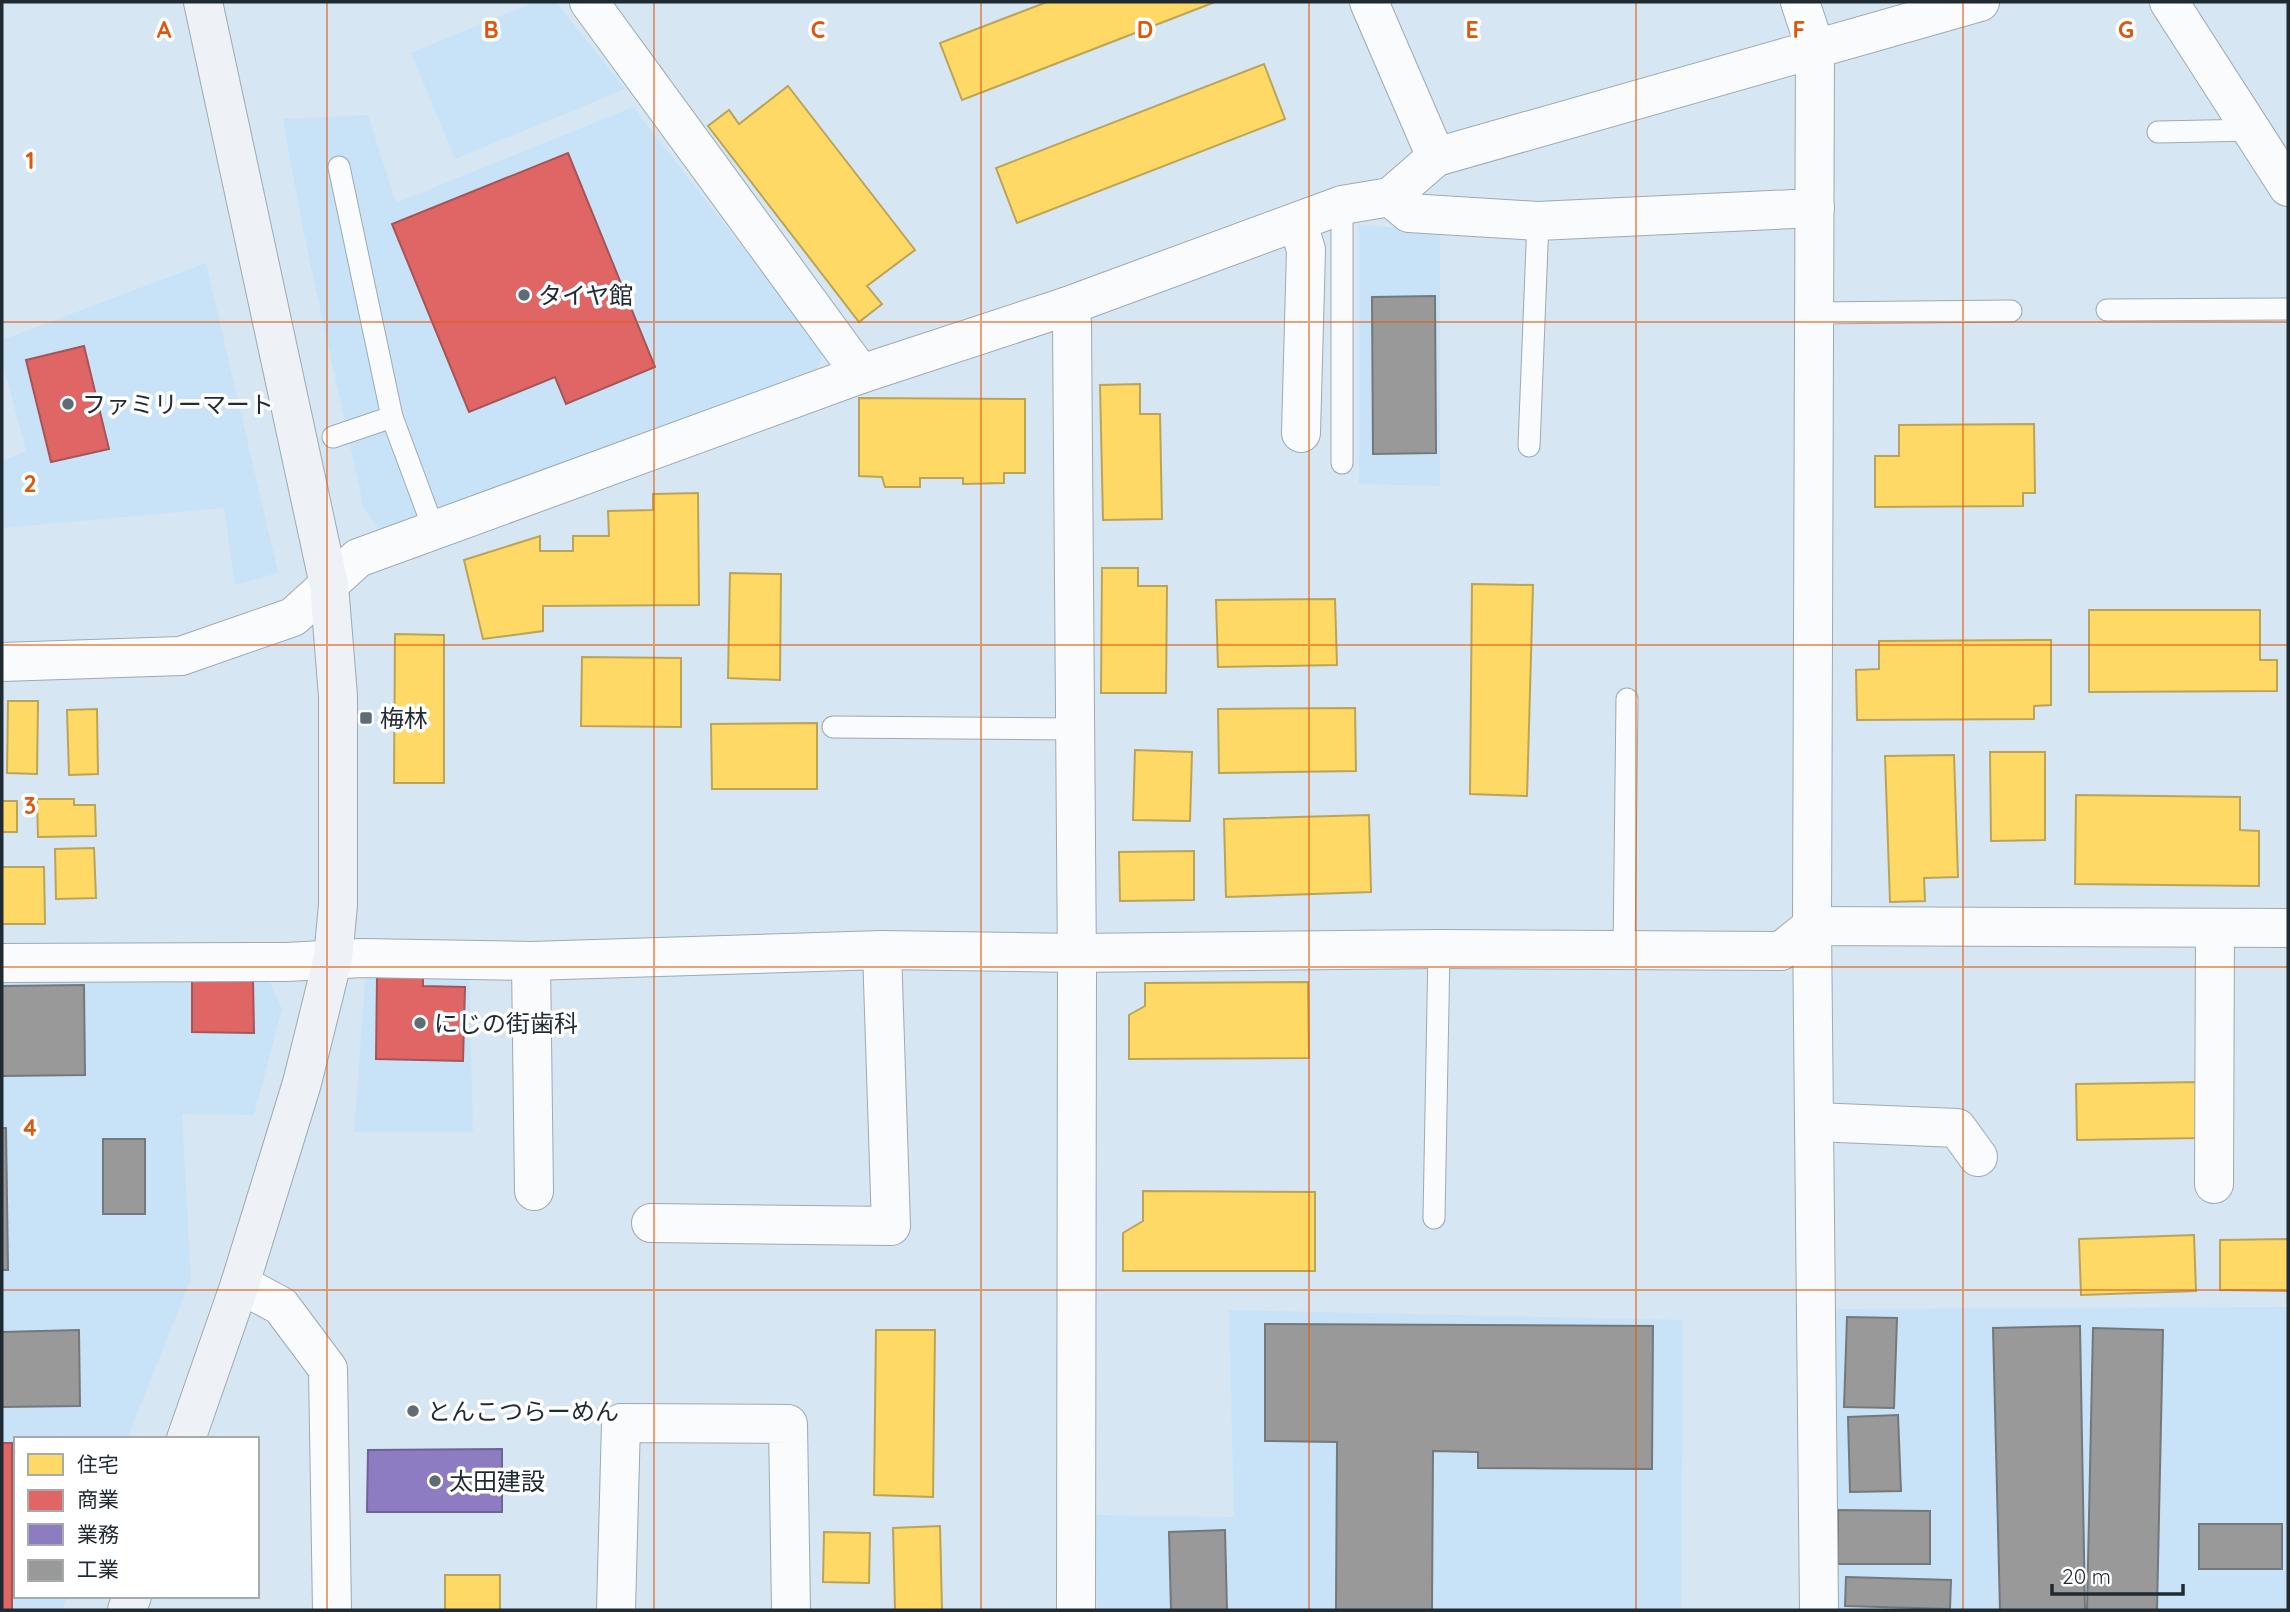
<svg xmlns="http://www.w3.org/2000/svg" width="2290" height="1612" font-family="Quicksand,'Noto Sans JP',sans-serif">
<rect width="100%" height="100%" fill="#d6e6f2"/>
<!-- built -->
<g fill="#c8e3f8">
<path d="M534,2H556L625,89L455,159L411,53Z"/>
<path d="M633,107L823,351L816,373L386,538L364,509L303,230L283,119L368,115L396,203Z"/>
<path d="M1359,225L1440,230V486L1359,484Z"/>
<path d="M206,263L278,573L235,585L224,508L2,528V461L26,451L2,360V340Z"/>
<path d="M378,967L469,971L473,1132H354L365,982Z"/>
<path d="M2,977L269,980L282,1009L254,1115L182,1114L191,1279L127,1439H16V1596H69L62,1610H2Z"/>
<path d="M2288,1307V1610H1834L1828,1309Z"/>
<path d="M1229,1310L1683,1320L1681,1610H1097L1094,1515L1234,1517Z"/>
</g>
<!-- homes -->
<g fill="#ffd966" stroke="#bca456" stroke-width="2">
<path d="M1047,2H1215L962,100L940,43Z"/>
<path d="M1264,64L1285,119L1017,223L996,168Z"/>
<path d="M788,86L915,250L867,286L882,304L859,322L708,126L729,110L739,124Z"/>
<path d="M1140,384V414H1160L1162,519L1103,520L1100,385Z"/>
<path d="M859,398L1025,399V473H1004V483L963,484V478H920V487H885L882,477L859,476Z"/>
<path d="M2034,424L2035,493H2023V506L1875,507V456H1899V425Z"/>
<path d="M698,493L699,605L543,606V631L483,639L464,560L540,536V551H573V536H609L608,511L653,510V494Z"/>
<path d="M1102,568H1138V586H1167L1166,693H1101Z"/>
<path d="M730,573L781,574L780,680L728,678Z"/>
<path d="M1472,584L1533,585L1527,796L1470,794Z"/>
<path d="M1335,599L1337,665L1218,667L1216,600Z"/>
<path d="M2089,610H2260V660H2277V691L2089,692Z"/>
<path d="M395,634L444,635V783H394Z"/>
<path d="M2051,640V705L2034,706V719L1857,720L1856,670L1879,669V641Z"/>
<path d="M582,657L681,658V727L581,726Z"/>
<path d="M8,701H38L37,774L7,773Z"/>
<path d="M1355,708L1356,771L1219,773L1218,709Z"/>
<path d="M97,709L98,774L69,775L67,710Z"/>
<path d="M817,723V789H712L711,724Z"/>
<path d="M1135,750L1192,752L1190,821L1133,820Z"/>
<path d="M1990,752H2045V840L1991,841Z"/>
<path d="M1954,755L1958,877L1924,878L1925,901L1890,902L1885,756Z"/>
<path d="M2076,795L2240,797V830L2259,831V886L2075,884Z"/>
<path d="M37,799H74V805H95L96,836L38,837Z"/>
<rect x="2" y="801" width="15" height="31"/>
<path d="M1369,815L1371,892L1226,897L1224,819Z"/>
<path d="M94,848L96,898L56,899L55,849Z"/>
<path d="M1194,851V900L1120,901L1119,852Z"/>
<path d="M2,867H44L45,924H2Z"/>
<path d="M1308,982L1309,1058L1129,1059V1015L1145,1006V983Z"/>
<path d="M2198,1082L2199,1138L2077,1140L2076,1084Z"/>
<path d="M1143,1191L1315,1192V1271H1123V1233L1143,1221Z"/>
<path d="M2194,1235L2196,1291L2081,1295L2079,1239Z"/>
<path d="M2288,1239V1291L2220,1290V1240Z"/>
<path d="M876,1330H935L933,1497L874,1495Z"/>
<path d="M940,1526L942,1610H895L893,1528Z"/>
<path d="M824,1532L870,1533L869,1583L823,1582Z"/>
<rect x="445" y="1575" width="55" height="35"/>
</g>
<!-- shops -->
<g fill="#e06666" stroke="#a65456" stroke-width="2">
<path d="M568,153L655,367L566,404L555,377L469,412L392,224Z"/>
<path d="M84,346L109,449L51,462L26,360Z"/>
<path d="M377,976H423V986L465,987L463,1061L376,1059Z"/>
<path d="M192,979H253L254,1033L192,1032Z"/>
<rect x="2" y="1443" width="10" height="167"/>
</g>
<!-- offices -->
<path fill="#8e7cc3" stroke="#6d6398" stroke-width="2" d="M502,1449V1512H367L368,1450Z"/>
<!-- industry -->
<g fill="#999" stroke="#74787a" stroke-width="2">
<path d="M1435,296L1436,453L1373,454L1372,297Z"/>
<path d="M84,985L85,1075L2,1076V986Z"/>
<path d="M2,1128H6L8,1270H2Z"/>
<rect x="103" y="1139" width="42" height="75"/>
<path d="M1847,1317L1897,1318L1894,1408L1844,1407Z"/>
<path d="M1265,1324L1653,1326L1652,1469L1478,1468V1452L1433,1451L1432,1610H1336L1337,1442L1265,1441Z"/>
<path d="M2080,1326L2085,1610H2000L1993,1328Z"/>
<path d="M2093,1328L2163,1330L2157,1610H2087Z"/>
<path d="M79,1330L80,1406L2,1407V1332Z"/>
<path d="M1898,1415L1901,1491L1850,1492L1848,1417Z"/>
<path d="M1838,1510L1930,1511V1564H1838Z"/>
<rect x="2199" y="1524" width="83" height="45"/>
<path d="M1225,1530L1227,1610H1171L1169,1532Z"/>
<path d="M1846,1577L1951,1580L1950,1609L1845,1606Z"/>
</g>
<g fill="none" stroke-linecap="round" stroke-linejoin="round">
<!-- lane casing -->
<g stroke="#9daab3" stroke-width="23">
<g id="lane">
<path d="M2158,132L2254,130"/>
<path d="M2107,310L2288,309"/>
<path d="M1816,313L2011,311"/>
<path d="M392,417L434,530"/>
<path d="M333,437L392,417L339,167"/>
<path d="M1529,446L1538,221"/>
<path d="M1342,463V205"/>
<path d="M833,727L1075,729"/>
<path d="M1624,951L1627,699"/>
<path d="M1434,1218L1439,949"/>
</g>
</g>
<!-- street casing -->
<g stroke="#9daab3" stroke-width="40">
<g id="street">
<path d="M589,2L861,374"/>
<path d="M1369,2L1436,157"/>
<path d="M1800,2L1815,47L1812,926L1819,1610"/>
<path d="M2169,2L2288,187"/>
<path d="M1390,197L1409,213L1538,221L1815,208"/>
<path d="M1298,223L1306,250L1301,433"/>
<path d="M1065,307L1072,322L1077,970L1076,1610"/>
<path d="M2,662L181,656L293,617L358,558L861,374L1065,307L1342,205L1390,197L1436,157L1980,2"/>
<path d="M531,961L534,1191"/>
<path d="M2,963L286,962L362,958L531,961L882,950L1076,953L1439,949L1781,951L1812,926L2288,928"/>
<path d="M1815,1122L1957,1128L1978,1157"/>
<path d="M2214,1184L2215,929"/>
<path d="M651,1223L891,1226L882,950"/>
<path d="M240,1284L281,1306L328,1369L332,1610"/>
<path d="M616,1610L621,1423L788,1424L791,1610"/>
</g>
</g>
<!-- secondary casing -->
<g stroke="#9daab3" stroke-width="40">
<g id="secondary">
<path d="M186,1439L240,1284L302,1083L333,958L338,905V696L329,585L203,2"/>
<path d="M127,1610L132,1596"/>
</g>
</g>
<!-- lane -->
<use href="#lane" stroke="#f9fbfd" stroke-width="21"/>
<!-- street -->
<use href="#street" stroke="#f9fbfd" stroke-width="38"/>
<!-- secondary -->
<use href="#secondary" stroke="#eef1f5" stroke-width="38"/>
</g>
<!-- grid -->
<path fill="none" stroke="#de570e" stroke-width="2" stroke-opacity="0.55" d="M327,2V1610M654,2V1610M981,2V1610M1309,2V1610M1636,2V1610M1963,2V1610M2,322H2288M2,645H2288M2,967H2288M2,1290H2288"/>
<!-- markers -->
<g fill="#5f6c75" stroke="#fff" stroke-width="2.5">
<circle cx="524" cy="295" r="7"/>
<circle cx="68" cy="404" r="7"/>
<rect x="359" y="711" width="14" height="14" rx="3.5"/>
<circle cx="420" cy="1023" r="7"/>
<circle cx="413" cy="1411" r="7"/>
<circle cx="435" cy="1481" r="7"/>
</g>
<g text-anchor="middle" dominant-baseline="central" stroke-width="7" stroke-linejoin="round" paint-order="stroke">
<!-- poi labels -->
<g font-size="24" fill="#1f2a32" stroke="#fff" text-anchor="start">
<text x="538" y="295">タイヤ館</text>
<text x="82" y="404">ファミリーマート</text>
<text x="380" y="718">梅林</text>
<text x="434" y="1023">にじの街歯科</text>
<text x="427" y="1411">とんこつらーめん</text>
<text x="449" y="1481">太田建設</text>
</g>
</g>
<g font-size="23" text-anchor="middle" font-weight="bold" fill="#de570e" stroke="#fff" stroke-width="7" stroke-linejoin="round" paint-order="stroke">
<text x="164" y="38">A</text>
<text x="491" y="38">B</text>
<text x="818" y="38">C</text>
<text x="1145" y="38">D</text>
<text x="1472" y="38">E</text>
<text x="1799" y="38">F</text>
<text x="2126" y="38">G</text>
<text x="30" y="169">1</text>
<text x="30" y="492">2</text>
<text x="30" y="814">3</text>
<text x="30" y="1136">4</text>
</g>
<!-- border -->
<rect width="2290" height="1612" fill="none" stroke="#1f2a32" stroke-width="7"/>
<!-- legend -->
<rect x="14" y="1437" width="245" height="161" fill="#ffffff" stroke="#a5aaad" stroke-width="2"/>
<rect x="28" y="1454" width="35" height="21" fill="#ffd966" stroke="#a5aaad" stroke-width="2"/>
<text x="77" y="1472" font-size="21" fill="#1f2a32">住宅</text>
<rect x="28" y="1490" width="35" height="21" fill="#e06666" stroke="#a5aaad" stroke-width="2"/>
<text x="77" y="1507" font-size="21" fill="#1f2a32">商業</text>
<rect x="28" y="1524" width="35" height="21" fill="#8e7cc3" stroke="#a5aaad" stroke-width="2"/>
<text x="77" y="1542" font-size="21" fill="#1f2a32">業務</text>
<rect x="28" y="1560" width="35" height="21" fill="#999999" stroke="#a5aaad" stroke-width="2"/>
<text x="77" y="1577" font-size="21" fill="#1f2a32">工業</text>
<!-- scale -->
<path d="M2052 1584v10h131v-10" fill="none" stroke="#1f2a32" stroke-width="3.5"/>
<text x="2062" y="1584" font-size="21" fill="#1f2a32" stroke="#ffffff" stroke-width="5" paint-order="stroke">20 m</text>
</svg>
